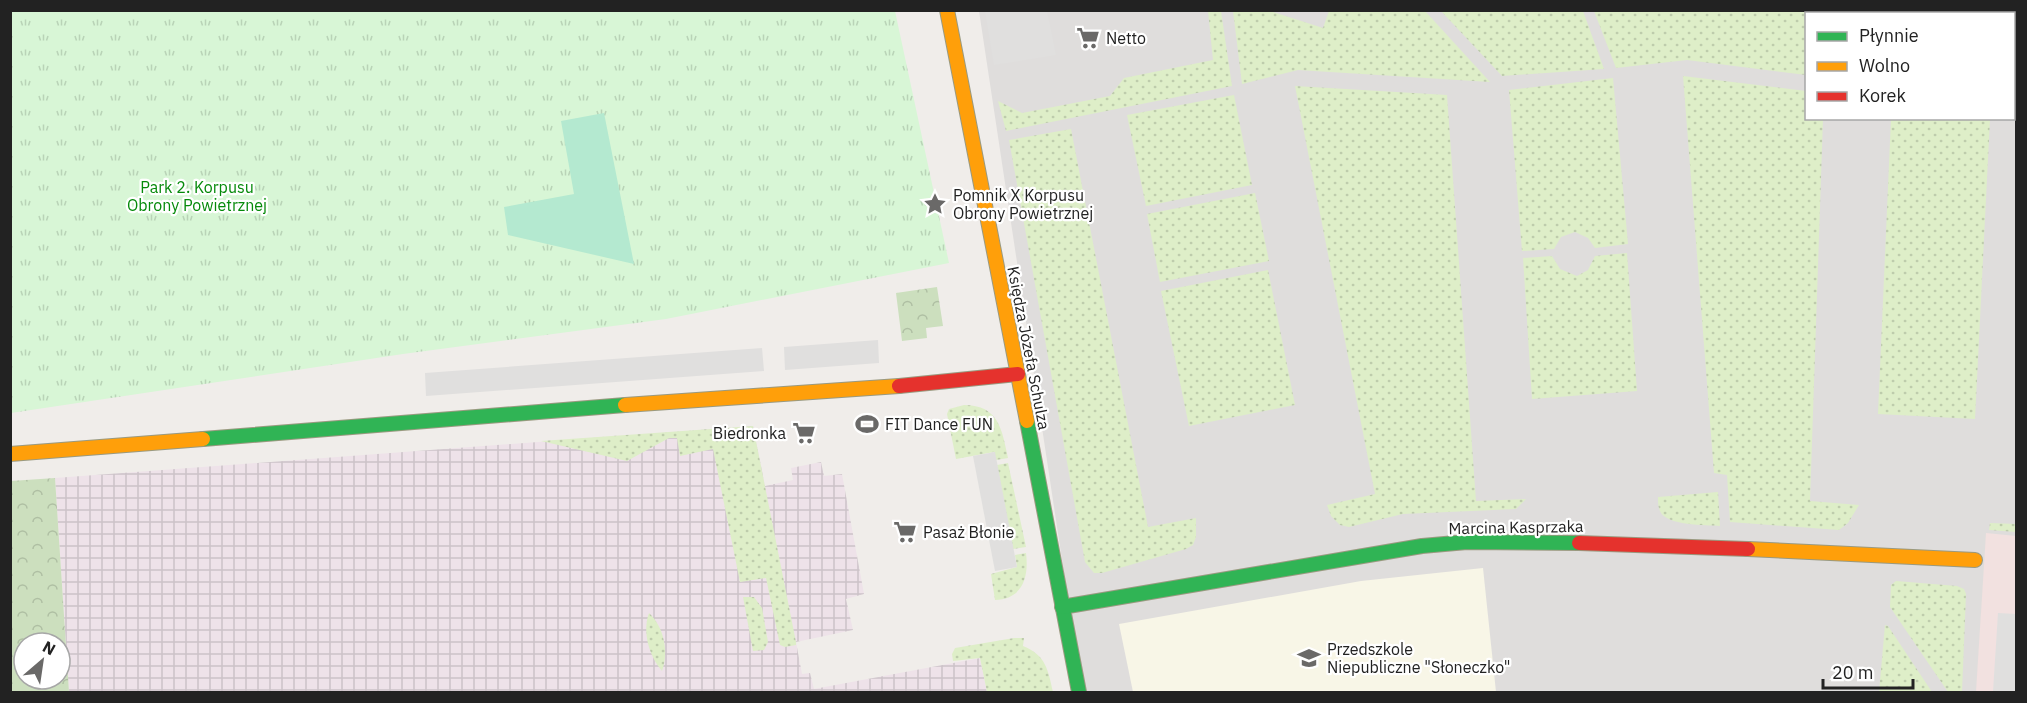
<svg xmlns="http://www.w3.org/2000/svg" width="2027" height="703" font-family="'IBM Plex Sans',sans-serif">
<defs>
<pattern id="industrial-grid" width="8" height="8" patternUnits="userSpaceOnUse" patternTransform="scale(1.5)"><rect width="8" height="8" fill="#eee2e9"/><path d="M0 4h8M4 0v8" fill="none" stroke="#ccc2c8"/></pattern>
<pattern id="grass-dots" width="8" height="8" patternUnits="userSpaceOnUse" patternTransform="scale(1.5)"><rect width="8" height="8" fill="#deeec8"/><path d="M2 2h.1M6 6h.1" fill="none" stroke="#beccac" stroke-width="1.8" stroke-linecap="round"/></pattern>
<pattern id="forest-crowns" width="20" height="18" patternUnits="userSpaceOnUse" patternTransform="scale(1.5)"><rect width="20" height="18" fill="#ccdfbe"/><path d="M2 6a3 3 0 1 1 6 0M12 15a3 3 0 1 1 6 0" fill="none" stroke="#afbfa3"/></pattern>
<pattern id="park-tufts" width="24" height="20" patternUnits="userSpaceOnUse" patternTransform="scale(1.5)"><rect width="24" height="20" fill="#d8f6d6"/><path d="M3 7l-1-3M5 7V3M7 7l1-3M15 17l-1-3M17 17v-4M19 17l1-3" fill="none" stroke="#b9d3b7"/></pattern>
</defs>
<rect width="100%" height="100%" fill="#f0edea"/>
<!-- residential -->
<path fill="#dfdddc" fill-rule="evenodd" d="M979,11H2016V692H1082ZM1806,14H2014V118H1806Z"/>
<!-- commercial -->
<path fill="#f2e1e0" d="M1986,533L2016,536V692H1976Z"/>
<!-- industrial -->
<path fill="url(#industrial-grid)" d="M753,426L765,486L793,480L791,468L821,462L824,476L842,474L864,594L846,599L853,630L796,642L802,674L810,673L814,689L980,658L987,692H69L55,478Z"/>
<!-- education -->
<path fill="#f8f6e7" d="M1483,568L1496,692H1133L1119,624L1361,581Z"/>
<!-- grass -->
<g fill="url(#grass-dots)">
<path d="M1208,11H1221L1232,86L1006,131L998,101L1022,113L1110,96L1124,78L1213,60Z"/>
<path d="M1233,11H1270L1323,28L1329,11H1425L1490,82L1298,70L1242,84Z"/>
<path d="M1441,11H1583L1604,69L1502,76Z"/>
<path d="M1594,11H1874L1873,14H1806V75L1687,60L1616,68Z"/>
<path d="M1683,76L1806,91V118L1823,119L1810,501L1859,505L1848,523L1839,530L1730,522L1727,475L1714,473Z"/>
<path d="M1613,78L1628,244L1595,248L1588,238L1575,232L1561,237L1554,249L1522,251L1509,90Z"/>
<path d="M1295,86L1447,95L1476,501L1526,499L1516,509L1403,514L1349,527L1340,525L1331,516L1327,505L1375,494Z"/>
<path d="M1234,95L1252,185L1146,206L1127,115Z"/>
<path d="M1891,119H1990L1975,419L1878,414Z"/>
<path d="M1071,129L1148,527L1196,518V537L1193,545L1186,549L1102,573H1094L1085,562L1009,140Z"/>
<path d="M1255,193L1269,261L1160,282L1147,214Z"/>
<path d="M1627,253L1637,391L1532,399L1523,258L1552,256L1560,269L1577,276L1588,270L1595,256Z"/>
<path d="M1268,270L1295,405L1189,426L1161,291Z"/>
<path d="M964,405C999,405 1002,430 1008,458L996,460L994,452L956,459L947,414L949,409Z"/>
<path d="M753,426L796,642V645L785,647L780,645L766,578L740,582L713,449L680,456L677,438H669L627,461L541,441Z"/>
<path d="M1008,463L1026,547L1013,549L997,465Z"/>
<path d="M1718,492L1720,526C1706,525 1666,526 1660,511C1658,507 1658,501 1658,497Z"/>
<path d="M1990,523L2016,524V532L1989,530Z"/>
<path d="M1026,553C1029,577 1023,599 995,600L991,574L1017,567L1015,555Z"/>
<path d="M1896,581L1957,586L1964,589L1966,594L1962,692H1948L1890,607L1891,585Z"/>
<path d="M743,597H754L762,608L768,642L764,650L753,651Z"/>
<path d="M649,613C664,627 669,652 662,671C649,656 642,632 649,613Z"/>
<path d="M1885,625L1888,626L1932,692H1879Z"/>
<path d="M1014,638H1024L1023,646C1046,655 1048,670 1053,692H987L980,658L953,661L952,654L955,648Z"/>
</g>
<!-- forest -->
<g fill="url(#forest-crowns)" fill-rule="evenodd">
<path d="M937,287L943,326L926,328L927,338L902,341L896,293Z"/>
<path d="M55,478L69,692H11V481ZM24,643H60V679H24Z"/>
</g>
<!-- park -->
<path fill="url(#park-tufts)" d="M11,11H895L949,263L666,319L403,354L11,413Z"/>
<!-- pitch -->
<path fill="#b4e9d0" d="M604,113L634,264L508,235L504,207L574,194L561,121Z"/>
<!-- parking -->
<g fill="#e0dfde">
<path d="M1892,10L2016,11V89H2014V14L1892,13Z"/>
<path d="M985,11H1047L1056,55L994,65Z"/>
<path d="M878,340L879,363L785,370L784,347Z"/>
<path d="M762,348L764,371L426,396L425,373Z"/>
<path d="M995,452L1017,567L995,571L973,456Z"/>
<path d="M1998,613L2016,614V692H1993Z"/>
</g>
<g fill="none" stroke-linecap="round" stroke-linejoin="round">
<!-- fast casing -->
<g stroke="#9a9a80" stroke-width="16">
<g id="fast">
<path d="M1027,421L1079,692"/>
<path d="M203,439L625,405"/>
<path d="M1062,607L1422,546L1467,542L1579,543"/>
</g>
</g>
<!-- slow casing -->
<g stroke="#9a9a80" stroke-width="16">
<g id="slow">
<path d="M947,10L1027,421"/>
<path d="M625,405L899,386"/>
<path d="M10,454L203,439"/>
<path d="M1748,549L1975,560"/>
</g>
</g>
<!-- jam casing -->
<g stroke="#9a9a80" stroke-width="16">
<g id="jam">
<path d="M899,386L1018,374"/>
<path d="M1579,543L1748,549"/>
</g>
</g>
<!-- fast -->
<use href="#fast" stroke="#30b455" stroke-width="14"/>
<!-- slow -->
<use href="#slow" stroke="#ff9f0a" stroke-width="14"/>
<!-- jam -->
<use href="#jam" stroke="#e5322d" stroke-width="14"/>
</g>
<!-- icons -->
<defs>
<g id="supermarket-bare" transform="scale(1.8)"><path d="M-6-5.5h2.5l.6 2H6L4.5 2H-2.5L-4.4-4H-6ZM-1.5 3.2a1.3 1.3 0 1 0 .1 0ZM3 3.2a1.3 1.3 0 1 0 .1 0Z" fill="#6a6968" stroke="#fff" stroke-width="2.5" paint-order="stroke"/></g>
<g id="sight-bare" transform="scale(1.8)"><path d="M0-6L1.8-2.2L6-1.7L2.9 1.2L3.7 5.4L0 3.3L-3.7 5.4L-2.9 1.2L-6-1.7L-1.8-2.2Z" fill="#6a6968" stroke="#fff" stroke-width="2.5" paint-order="stroke"/></g>
<g id="stadium-bare" transform="scale(1.8)"><path d="M0-5a6.5 5 0 1 0 0 10a6.5 5 0 1 0 0-10ZM-3.5-1.8h7v3.6h-7Z" fill="#6a6968" stroke="#fff" stroke-width="2.5" paint-order="stroke"/></g>
<g id="school-bare" transform="scale(1.8)"><path d="M0-5L7-2L0 1L-7-2ZM-4 1L0 2.5L4 1V4Q0 6-4 4Z" fill="#6a6968" stroke="#fff" stroke-width="2.5" paint-order="stroke"/></g>
</defs>
<g fill-rule="evenodd">
<use href="#supermarket-bare" x="1088" y="38"/>
<use href="#sight-bare" x="935" y="204"/>
<use href="#stadium-bare" x="867" y="424"/>
<use href="#supermarket-bare" x="804" y="433"/>
<use href="#supermarket-bare" x="905" y="532"/>
<use href="#school-bare" x="1309" y="658"/>
</g>
<g text-anchor="middle" dominant-baseline="central" stroke-width="4.5" stroke-linejoin="round" paint-order="stroke">
<!-- poi labels -->
<g font-size="16" fill="#222" stroke="#fff" text-anchor="start">
<text x="1106" y="38">Netto</text>
<text x="953" y="195">Pomnik X Korpusu<tspan x="953" dy="18">Obrony Powietrznej</tspan></text>
<text x="885" y="424">FIT Dance FUN</text>
<text x="786" y="433" text-anchor="end">Biedronka</text>
<text x="923" y="532">Pasaż Błonie</text>
<text x="1327" y="649">Przedszkole<tspan x="1327" dy="18">Niepubliczne "Słoneczko"</tspan></text>
</g>
<!-- park labels -->
<g font-size="16" fill="#058a0a" stroke="#fff">
<text x="197" y="187">Park 2. Korpusu<tspan x="197" dy="18">Obrony Powietrznej</tspan></text>
</g>
<!-- street labels -->
<g font-size="16" fill="#222" stroke="#fff">
<text transform="translate(1029 348) rotate(79)">Księdza Józefa Schulza</text>
<text transform="translate(1516 527) rotate(-1)">Marcina Kasprzaka</text>
</g>
</g>
<!-- border -->
<rect width="2027" height="703" fill="none" stroke="#222222" stroke-width="24"/>
<!-- legend -->
<rect x="1805" y="12" width="210" height="108" fill="#ffffff" stroke="#a7a7a7" stroke-width="1.5"/>
<rect x="1817" y="32" width="30" height="9" fill="#30b455" stroke="#a7a7a7" stroke-width="1.5"/>
<text x="1859" y="42" font-size="18" fill="#222222">Płynnie</text>
<rect x="1817" y="62" width="30" height="9" fill="#ff9f0a" stroke="#a7a7a7" stroke-width="1.5"/>
<text x="1859" y="72" font-size="18" fill="#222222">Wolno</text>
<rect x="1817" y="92" width="30" height="9" fill="#e5322d" stroke="#a7a7a7" stroke-width="1.5"/>
<text x="1859" y="102" font-size="18" fill="#222222">Korek</text>
<!-- north arrow -->
<g transform="translate(42 661) rotate(29)"><circle r="28" fill="#ffffff" stroke="#a7a7a7" stroke-width="1.5"/>
<path d="M0-4.5L10 22L0 15L-10 22Z" fill="#6a6968"/>
<text y="-9" font-size="16" font-weight="bold" text-anchor="middle" fill="#222222">N</text>
</g>
<!-- scale -->
<path d="M1823 679v9h90v-9" fill="none" stroke="#222222" stroke-width="3"/>
<text x="1832" y="679" font-size="18" fill="#222222" stroke="#ffffff" stroke-width="4.5" paint-order="stroke">20 m</text>
</svg>
